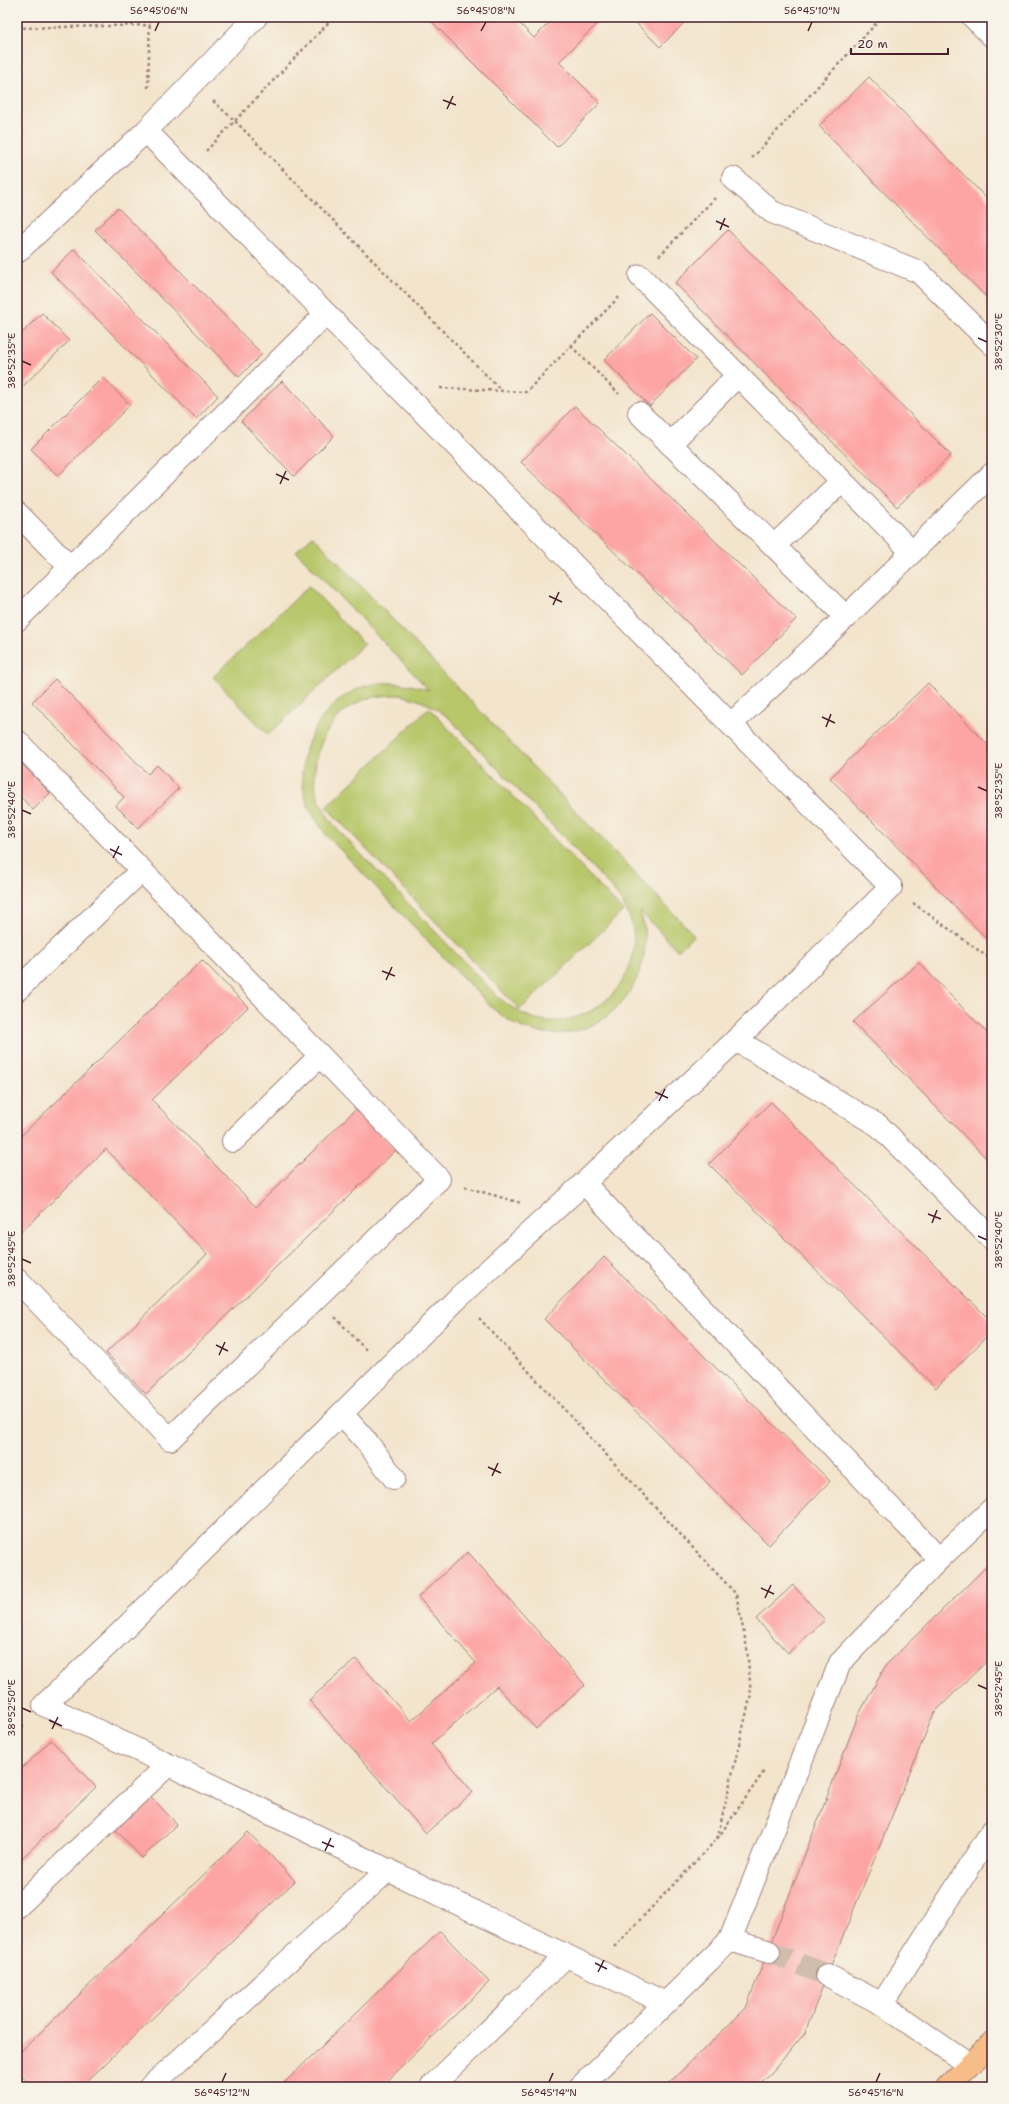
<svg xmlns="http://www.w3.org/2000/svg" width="1009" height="2104" font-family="'Shantell Sans',sans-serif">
<rect width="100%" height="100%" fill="#f7f3e8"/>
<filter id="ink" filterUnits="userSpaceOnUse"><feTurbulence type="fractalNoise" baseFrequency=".025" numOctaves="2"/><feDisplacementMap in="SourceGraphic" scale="8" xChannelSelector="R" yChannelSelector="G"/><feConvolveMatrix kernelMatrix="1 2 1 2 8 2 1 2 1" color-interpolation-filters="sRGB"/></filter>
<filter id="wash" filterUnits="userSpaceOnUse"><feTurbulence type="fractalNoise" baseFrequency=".012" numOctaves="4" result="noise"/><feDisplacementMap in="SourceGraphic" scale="16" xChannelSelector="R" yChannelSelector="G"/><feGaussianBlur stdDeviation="0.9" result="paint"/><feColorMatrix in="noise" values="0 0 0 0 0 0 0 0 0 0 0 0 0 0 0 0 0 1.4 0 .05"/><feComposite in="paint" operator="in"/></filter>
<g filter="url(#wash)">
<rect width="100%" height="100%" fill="#f3e4cc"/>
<!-- green -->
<g fill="#b7c76a" stroke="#80734a" fill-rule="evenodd">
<path d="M313,536L694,935L678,951L640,911C664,981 598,1053 526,1029C512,1024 501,1015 490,1006L327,836C319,824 310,813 306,799C290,749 328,688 381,683C398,682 413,685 429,690L296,551ZM400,695C420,699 434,706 450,719L612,888C619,898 626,907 630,919C648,971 601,1023 549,1021C529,1020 513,1009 498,997L336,828C329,818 322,808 318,796C306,760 328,713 364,700C376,696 387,695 400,695Z"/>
<path d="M309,586L364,644L268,735L213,677Z"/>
<path d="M429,708L623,911L520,1010L326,807Z"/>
</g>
<g id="blocks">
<!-- building -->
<g fill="#fda4a4">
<path d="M429,17H513L534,38L555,17H604L559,62L600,103L557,147L428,18Z"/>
<path d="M630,17H690L660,47Z"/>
<path d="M869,77L992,204V303L819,126Z"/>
<path d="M118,208L262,354L239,377L95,230Z"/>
<path d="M728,230L951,455L897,507L675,283Z"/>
<path d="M74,249L218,396L196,419L51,272Z"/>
<path d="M42,313L69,341L17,392V338Z"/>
<path d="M650,313L696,359L650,406L604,360Z"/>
<path d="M103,377L130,405L58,476L31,449Z"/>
<path d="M282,381L334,436L294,476L241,421Z"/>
<path d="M575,406L796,619L742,675L521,462Z"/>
<path d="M55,679L148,774L157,765L179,788L138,828L116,806L124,797L32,702Z"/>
<path d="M928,683L992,749V944L830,778Z"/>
<path d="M17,759L50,793L33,810L17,793Z"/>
<path d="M202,960L248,1007L152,1100L256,1207L356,1109L396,1150L146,1394L106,1353L207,1254L106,1149L17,1236V1140Z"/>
<path d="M919,963L992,1038V1164L853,1022Z"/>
<path d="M771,1102L992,1322V1331L936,1388L709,1164Z"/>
<path d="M604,1257L830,1481L769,1545L544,1319Z"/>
<path d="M468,1552L585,1685L536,1729L497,1686L431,1744L473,1792L426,1833L309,1700L356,1659L411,1721L476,1663L418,1597Z"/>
<path d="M992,1561V1656L934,1713L827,1975L805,2033L772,2072L756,2087H665L746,2008L858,1716L886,1665Z"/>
<path d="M793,1585L825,1620L788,1653L756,1619Z"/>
<path d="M51,1740L96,1787L17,1863V1773Z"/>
<path d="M150,1796L177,1824L142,1858L115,1829Z"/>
<path d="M248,1832L295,1881L81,2087H32L17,2071V2055Z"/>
<path d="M440,1931L489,1982L381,2087H280Z"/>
</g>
</g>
</g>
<g filter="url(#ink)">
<use href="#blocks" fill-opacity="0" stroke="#9e827c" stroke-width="1"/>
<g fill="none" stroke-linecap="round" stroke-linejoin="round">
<!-- minor-tunnel -->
<path stroke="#d1bdac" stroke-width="22" stroke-dasharray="22 11" stroke-linecap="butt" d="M769,1952L827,1975"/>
<!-- minor casing -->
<g stroke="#9e827c" stroke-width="24">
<g id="minor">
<path d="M973,17L992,36"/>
<path d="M146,131L891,887L736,1040L584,1183L459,1297L113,1640L44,1705L665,2003"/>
<path d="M733,178L772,212L919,272L992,344"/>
<path d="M17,252L146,131L256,17"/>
<path d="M640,276L912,552"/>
<path d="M639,413L846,617"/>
<path d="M670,444L738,375"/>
<path d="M17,513L70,567"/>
<path d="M774,546L842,481"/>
<path d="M17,620L326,314"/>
<path d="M731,724L846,617L992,474"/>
<path d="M17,741L439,1179L170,1439L17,1280"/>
<path d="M17,990L142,870"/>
<path d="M736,1040L879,1126L992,1239"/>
<path d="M233,1141L320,1056"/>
<path d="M584,1183L939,1559L992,1509"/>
<path d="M342,1414L366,1441L394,1478"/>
<path d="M17,1907L168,1765"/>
<path d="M730,1940L769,1952"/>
<path d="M827,1975L882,2004L969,2065"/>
<path d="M882,2004L992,1831"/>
<path d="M150,2087L388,1870"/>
<path d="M431,2087L566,1956"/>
<path d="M580,2087L730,1940L840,1663L939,1559"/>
</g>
</g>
<!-- major casing -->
<g stroke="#9e827c" stroke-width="24">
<path id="major" d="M947,2087L992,2043"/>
</g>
<!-- path -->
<g stroke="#9e827c" stroke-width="2.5" stroke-dasharray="3 3" stroke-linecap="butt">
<path d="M17,28L151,25"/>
<path d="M148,88L150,17"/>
<path d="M213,101L235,121L500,389"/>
<path d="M206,151L334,17"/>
<path d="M752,158L882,17"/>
<path d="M659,256L715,198"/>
<path d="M571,346L619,394"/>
<path d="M440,388L526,392L620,296"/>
<path d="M913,903L992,960"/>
<path d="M465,1187L521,1203"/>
<path d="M335,1317L366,1350"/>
<path d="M479,1318L736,1594L747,1648L751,1694L717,1839"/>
<path d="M17,1731L25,1724"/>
<path d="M614,1947L717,1839L765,1770"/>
</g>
<!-- minor -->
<use href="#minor" stroke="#fff" stroke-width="22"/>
<!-- major -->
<use href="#major" stroke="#f7bd88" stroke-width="22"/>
</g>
</g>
<!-- ticks -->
<path fill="none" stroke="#4a1f2b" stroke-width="1.5" d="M155,31L159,22M481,31L486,22M808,31L812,22M443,100L456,105M447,109L453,96M716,221L729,227M720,230L725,218M978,338L987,342M22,361L31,365M276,474L289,480M280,484L286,471M549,596L562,602M553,605L559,592M822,717L835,723M826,727L831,714M978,787L987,791M22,810L31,814M110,849L122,855M113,858L119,846M382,971L395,976M386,980L392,967M655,1092L668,1098M659,1101L665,1089M928,1214L941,1219M932,1223L937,1210M978,1236L987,1240M22,1259L31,1263M216,1345L228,1351M219,1355L225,1342M488,1467L501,1473M492,1476L498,1463M761,1588L774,1594M765,1598L771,1585M978,1685L987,1689M22,1708L31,1712M49,1720L62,1726M52,1729L58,1717M322,1842L334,1847M325,1851L331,1838M595,1963L607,1969M598,1972L604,1960M222,2082L226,2073M549,2082L553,2073M876,2082L880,2073"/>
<!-- margin -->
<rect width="1009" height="2104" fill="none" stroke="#f7f3e8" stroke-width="44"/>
<!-- scale -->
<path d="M851 48v6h97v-6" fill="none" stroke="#4a1f2b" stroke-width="2"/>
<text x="857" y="48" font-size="12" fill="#4a1f2b" stroke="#f7f3e8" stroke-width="3" paint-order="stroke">20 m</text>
<rect x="22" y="22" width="965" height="2060" fill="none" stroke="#4a1f2b" stroke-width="1.5"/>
<g font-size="10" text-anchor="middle" fill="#4a1f2b">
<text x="159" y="14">56°45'06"N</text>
<text x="486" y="14">56°45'08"N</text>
<text x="812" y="14">56°45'10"N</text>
<text transform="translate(998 342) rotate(-90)" y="4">38°52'30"E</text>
<text transform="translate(11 361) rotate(-90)" y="4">38°52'35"E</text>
<text transform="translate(998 791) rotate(-90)" y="4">38°52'35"E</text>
<text transform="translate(11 810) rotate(-90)" y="4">38°52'40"E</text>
<text transform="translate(998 1240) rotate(-90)" y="4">38°52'40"E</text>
<text transform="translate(11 1259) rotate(-90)" y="4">38°52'45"E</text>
<text transform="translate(998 1689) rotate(-90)" y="4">38°52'45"E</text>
<text transform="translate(11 1708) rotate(-90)" y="4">38°52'50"E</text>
<text x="222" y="2096">56°45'12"N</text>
<text x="549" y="2096">56°45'14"N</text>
<text x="876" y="2096">56°45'16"N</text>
</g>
</svg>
